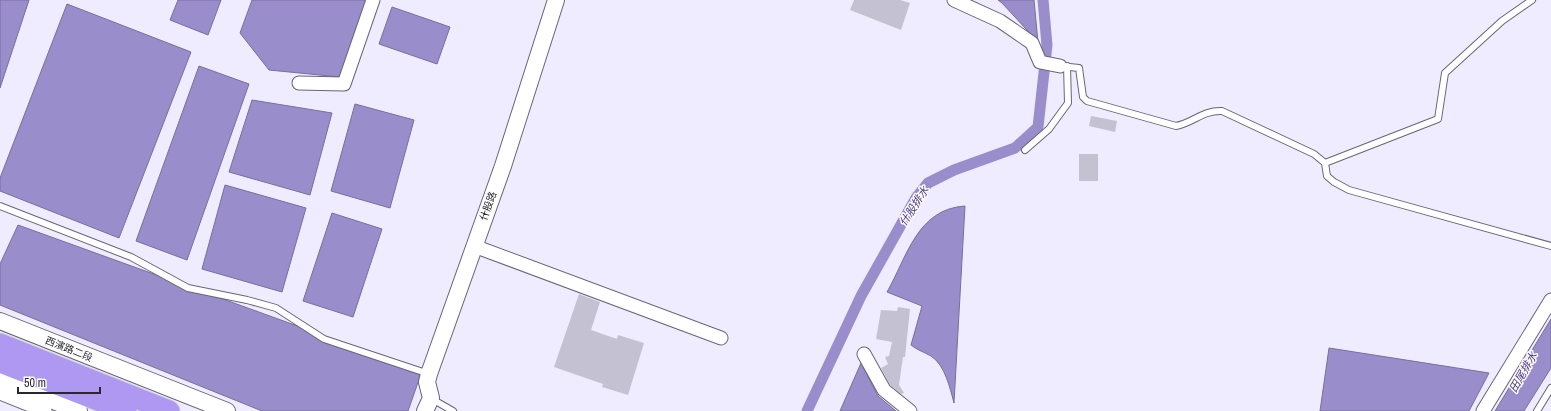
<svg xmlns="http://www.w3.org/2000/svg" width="1551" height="411" font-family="'Archivo Narrow','Noto Sans TC',sans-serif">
<rect width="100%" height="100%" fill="#efecff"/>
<!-- water -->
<g fill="#9a8dcb" stroke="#786f9c">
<path d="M0,0H29L0,88Z"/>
<path d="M178,0H221L208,35L170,20Z"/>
<path d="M252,0H367L340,77L269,70L240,33Z"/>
<path d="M998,0H1034L1038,42L1002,3Z"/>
<path d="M67,4L191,52L119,238L0,191V178Z"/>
<path d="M392,7L450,27L437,64L379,44Z"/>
<path d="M199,66L249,84L187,260L136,241Z"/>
<path d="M252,100L332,113L310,195L229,172Z"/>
<path d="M355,104L414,120L390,208L331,191Z"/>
<path d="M225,185L306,208L282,292L202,269Z"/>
<path d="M965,206L954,403C950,388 945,365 931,356C924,352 917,350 911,345L922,306L887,292C907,257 917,209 965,206Z"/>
<path d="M332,213L382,229L353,317L303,301Z"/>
<path d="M18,225L422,371L408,411H262L0,305V264Z"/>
<path d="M1551,319V368L1524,411H1495Z"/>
<path d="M1329,348L1489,373L1469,411H1320Z"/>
<path d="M861,363L878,396L896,411H840Z"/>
</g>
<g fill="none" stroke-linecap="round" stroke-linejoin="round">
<!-- canal -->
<path stroke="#9a8dcb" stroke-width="11" d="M807,411L861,296L916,198L928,183L954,170L1015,148L1038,127L1047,45L1043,0"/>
</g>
<!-- building -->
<g fill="#c4c1d3">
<path d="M854,0H900L910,3L901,30L850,10Z"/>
<path d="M1091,116L1117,121L1115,132L1089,126Z"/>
<rect x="1079" y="154" width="19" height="27"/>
<path d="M579,294L600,302L591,330L617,339L618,335L644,343L628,395L602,387L603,384L554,367Z"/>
<path d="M898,307L910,309L905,357H903L899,385L904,393L901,394L890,385L881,368L888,364L885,357L889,356L892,342L876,339L881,310L897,311Z"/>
</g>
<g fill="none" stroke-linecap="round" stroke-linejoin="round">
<!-- service casing -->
<g stroke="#686675" stroke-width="8">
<g id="service">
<path d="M1060,66L1079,68L1083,97L1087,101L1176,126C1193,123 1203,110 1222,111L1314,154L1325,163L1327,176L1334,182L1349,190L1551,246"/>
<path d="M1025,150L1049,129L1068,103L1067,66"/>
<path d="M1325,163L1438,119L1445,73L1502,21L1532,0"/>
<path d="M0,206L131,257L188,288L247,300L276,308L324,339L429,374"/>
<path d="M432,399L453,411"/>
<path d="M1537,411L1551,388"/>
</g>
</g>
<!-- minor casing -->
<g stroke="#686675" stroke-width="15">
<g id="minor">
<path d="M954,0L1000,21L1032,43L1040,62L1060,66"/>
<path d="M299,83L344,84L373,0"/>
<path d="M474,246L721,338"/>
<path d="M864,354L884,390L910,411"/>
<path d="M0,393L45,411"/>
<path d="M1483,411L1551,300"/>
</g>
</g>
<!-- tertiary casing -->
<g stroke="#686675" stroke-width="18">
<g id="tertiary">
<path d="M0,321L227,411"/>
<path d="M0,380L79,411"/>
<path d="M425,411L431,398L427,382L429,374L503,166L556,0"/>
</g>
</g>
<!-- trunk casing -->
<g stroke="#d4d4d5" stroke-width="23">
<g id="trunk">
<path d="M0,344L169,411"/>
<path d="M0,362L126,411"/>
</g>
</g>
<!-- service -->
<use href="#service" stroke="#fff" stroke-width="6"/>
<!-- minor -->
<use href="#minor" stroke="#fff" stroke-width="13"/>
<!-- tertiary -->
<use href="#tertiary" stroke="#fff" stroke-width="16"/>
<!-- trunk -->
<use href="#trunk" stroke="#af98f2" stroke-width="21"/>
</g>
<g text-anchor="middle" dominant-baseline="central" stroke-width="3" stroke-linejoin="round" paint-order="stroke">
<!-- street labels -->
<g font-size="10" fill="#29282f" stroke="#fcfcfc">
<text transform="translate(488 206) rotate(-70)">什股路</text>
<text transform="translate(69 349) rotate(22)">西濱路二段</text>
</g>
<!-- water labels -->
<g font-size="11" font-style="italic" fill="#4c3781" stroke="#fcfcfc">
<text transform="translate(914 206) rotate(-57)">什股排水</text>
<text transform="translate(1523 372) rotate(-60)">田尾排水</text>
</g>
</g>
<!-- scale -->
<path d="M18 387v6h82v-6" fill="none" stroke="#29282f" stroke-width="2"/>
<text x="24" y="387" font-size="12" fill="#29282f" stroke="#fcfcfc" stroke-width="3" paint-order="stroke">50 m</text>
</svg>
